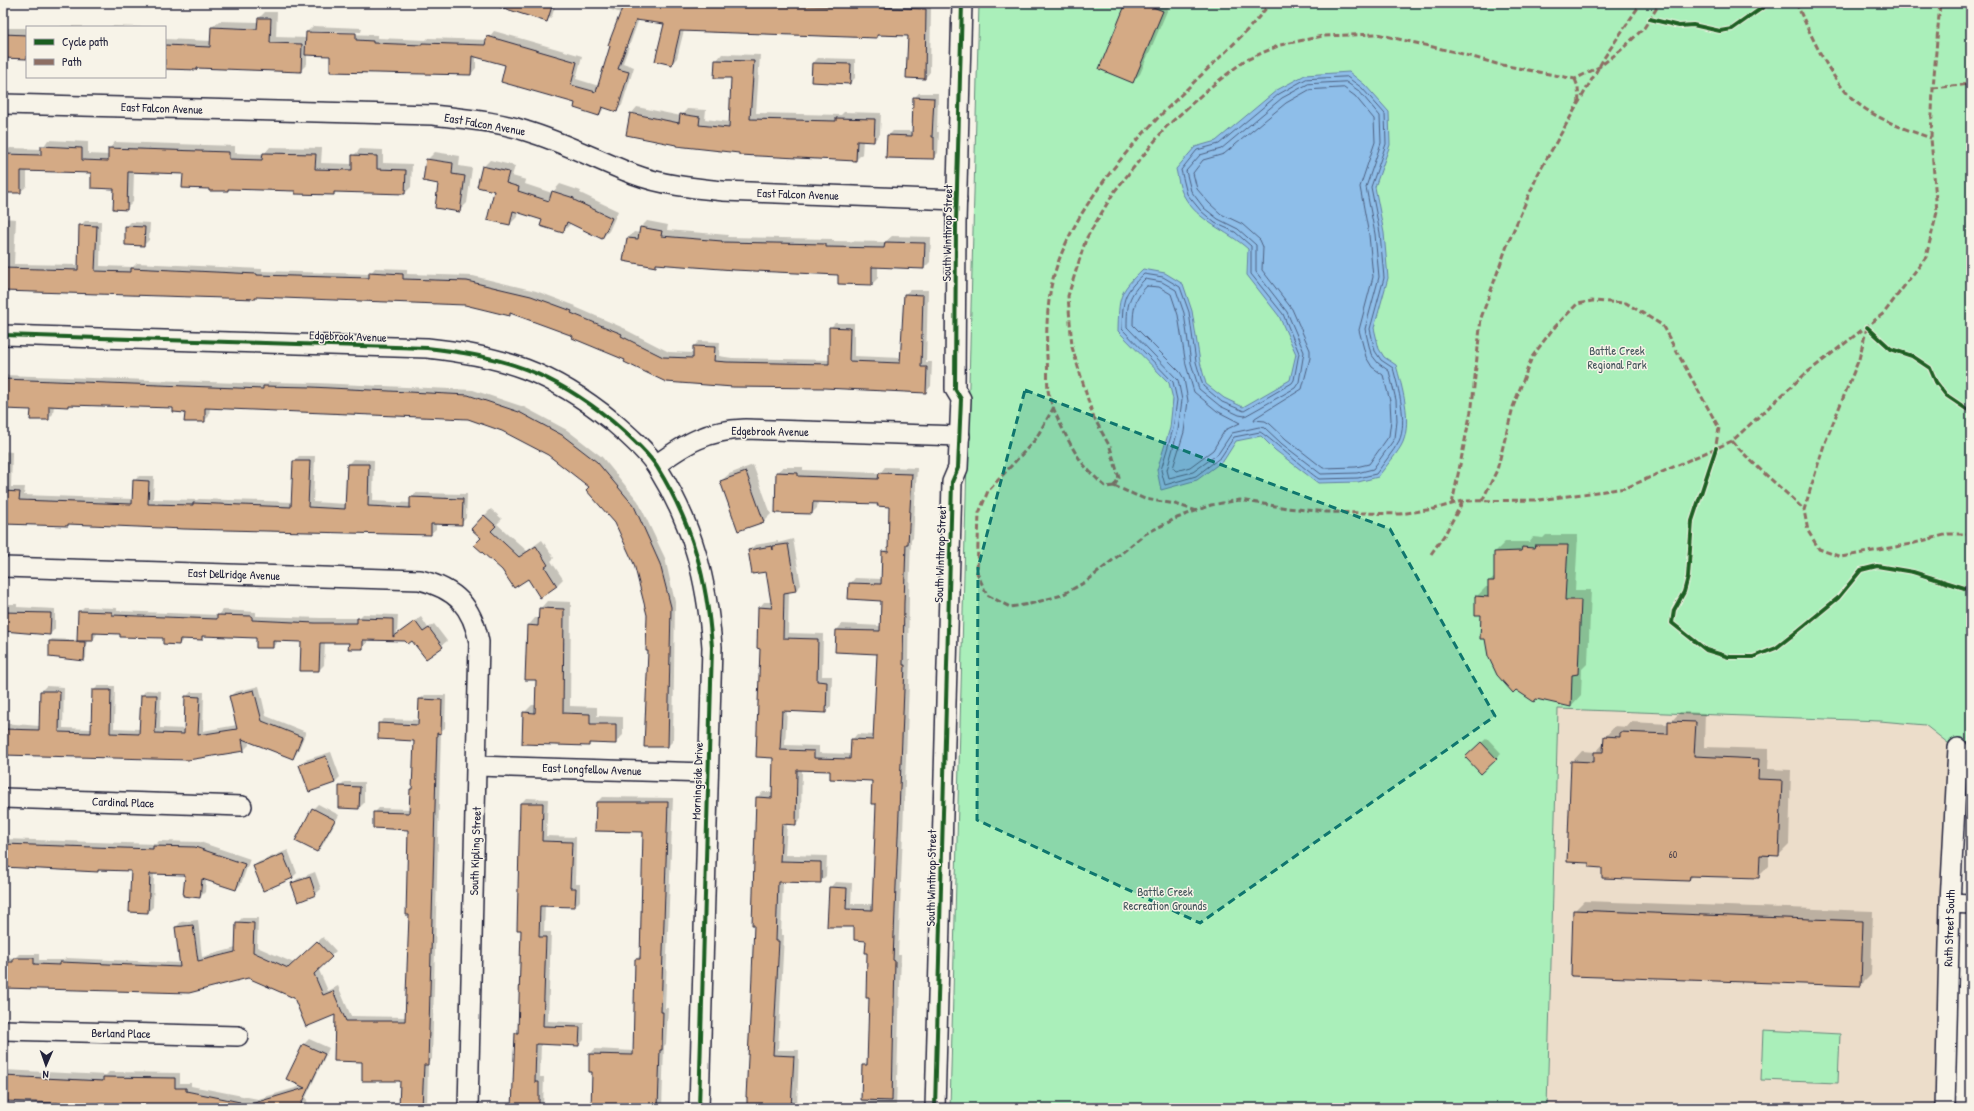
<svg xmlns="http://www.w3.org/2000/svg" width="1974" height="1111" font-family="'Patrick Hand',sans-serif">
<rect width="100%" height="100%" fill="#f7f3e8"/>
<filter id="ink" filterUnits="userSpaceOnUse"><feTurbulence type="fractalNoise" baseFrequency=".025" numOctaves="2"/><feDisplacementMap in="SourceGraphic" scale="8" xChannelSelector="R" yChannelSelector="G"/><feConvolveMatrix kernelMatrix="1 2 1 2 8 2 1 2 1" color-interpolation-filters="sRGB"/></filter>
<g filter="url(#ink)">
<!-- built -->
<path fill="#ecddca" d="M1557,709L1950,723L1936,1108H1547Z"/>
<!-- green -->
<g fill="#aaefba" stroke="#66887a">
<path d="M979,3H1971V803H1966L1967,758L1925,725L1880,721L1558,709L1547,1108H950Z"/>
<path d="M1763,1030L1840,1034L1838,1083L1761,1080Z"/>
</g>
<!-- water -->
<path fill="#8ebee9" stroke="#6380a3" d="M1349,72L1365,85L1389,112L1390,145L1375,187L1384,233L1388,278L1374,328L1379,349L1384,357L1396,365C1402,387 1412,420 1403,442C1399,452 1385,467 1378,477L1358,482L1318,483L1275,450L1261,436L1236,441L1224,460L1197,480L1161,490L1157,470L1170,428L1173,399L1169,383L1118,331C1119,297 1118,293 1143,269L1165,273L1183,284L1192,311L1200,362L1206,384L1224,398L1243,407L1290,380L1296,354L1279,316L1247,275L1248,249C1227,230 1198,222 1184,196C1179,188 1178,177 1176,169L1195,147L1216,141L1277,90L1305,75Z"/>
<!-- shadow -->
<g fill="#0003">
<path d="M556,3L552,16L547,21L522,14L500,4Z"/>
<path d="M589,3L931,4L930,72L925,78L909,35L880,34L877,37L684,30L677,58L671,64L666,23L639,19L623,63L634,67L622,105L617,111L605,107L599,115L506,65L476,56V68L471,74L331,55H307V64L300,71L199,67L197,69L165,68V39L212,41V27L219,21L259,22V18L265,12H277L276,37L307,38V32L313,26L362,28L361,32L311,31V33L378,35V38L426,40L428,38L487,40L494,31L582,56L576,79L599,86L621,13Z"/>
<path d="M1128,3L1170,4L1140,74L1132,82Z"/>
<path d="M61,26H82V27H60Z"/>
<path d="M112,26L146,27H111Z"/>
<path d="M8,28H27V58L3,57V32Z"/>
<path d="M722,54L760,55L756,113L841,115L844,112L881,113L880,134L874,141L863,140L862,154L856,160L740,152L631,114L637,107L681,116L687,109L706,110L705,119L730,122L732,78L716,61Z"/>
<path d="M818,58L855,59V78L850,83L813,63Z"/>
<path d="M919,93H938L937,132H939L938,153L933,158L888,136L893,131H913L914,98Z"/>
<path d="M48,140L88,142V154L109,155V149L115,142L235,146V153L264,154L270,147L322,148L321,163L353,164V156L360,149L383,150V163L412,164L411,187L405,193L337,191L334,194L296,190L230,188L228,190L210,188L184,173L134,172L133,202L126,209L115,188L92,172L27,170V186L20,192H3L4,154L10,148L42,149Z"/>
<path d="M435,152L460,156L459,166L472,168L467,203L459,211L440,183L427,160Z"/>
<path d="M490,160L515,166L512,176L526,180L525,184L552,193L560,184L581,191L580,193L618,211L609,231L602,238L571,223L563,232L543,220L518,212L517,217L510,224L483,167Z"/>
<path d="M3,218L16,219L14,264L79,265L80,226L85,221H101L100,266L133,267L137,263L262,269V271L370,274L375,268L407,269V274L473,276L536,291L576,306L575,307L626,329V330L669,352L694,353V346L699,341L720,342L719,356L732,358L830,360V328L835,323H854V356L902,358L904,295L910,290H928L926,362H932L931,386L926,392L627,359L574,336L512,312L509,315L465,304L258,296L256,298L3,290Z"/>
<path d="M647,221L668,225L667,230L728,235L727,237L832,239V241L885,242L892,236L931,237L930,262L924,268L878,267V278L872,284L839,274L658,263L655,266L624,260L628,238L634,232L640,233L641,227Z"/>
<path d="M131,222L150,223L149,240L144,245L126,227Z"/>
<path d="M3,375L267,384L269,382L316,383L473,390L524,407L567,430L602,457L638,501L665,558L675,602L673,741L668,746L649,650L648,615L635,564L616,522L591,487L549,454L503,430L468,418L210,407L209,416L204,421L174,407L69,404L68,406L54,405L53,414L48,419L32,409L3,408Z"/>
<path d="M3,451L12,452L11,487H25L24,495L133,499L134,481L139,476H154L153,499L197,500L199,499L293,502L294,461L299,456H315L313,502L346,504L348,464L353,459L374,460L373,501L411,503V498L416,493L467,494L466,518L461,524L436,523V529L430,534L70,523L68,525L3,523Z"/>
<path d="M753,465L771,514L763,522L721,481L729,474Z"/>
<path d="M783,467H803V470L880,473L885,467L917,468L913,538L911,540L909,596L908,659H910L898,955H901L896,1108H851L854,1105H862L863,1066L868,1061L870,997L868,952L867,940L855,926L830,888L835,882L852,883L851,904H874L877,803L873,780L831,770L802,769L801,818L795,824L787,823L785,855L827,856L826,876L820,882L783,881L781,935H784L778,1050H799L797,1108H748L755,924L757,797L763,792H773L774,757L761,648L759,608L764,602H772L767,571L749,550L755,545L778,541V543L793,539L801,585L795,591H789L788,633L823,634L822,676H832L831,706L825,712L787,710L785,745L819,746V753L851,754L852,740L857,734L874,735L878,653L836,651L837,630L842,624L881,626L882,600L850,584L855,578L882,579L883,552L889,546L890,506L879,503L818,501L817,508L812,513L777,472Z"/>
<path d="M491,509L502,519L497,524L527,551L542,540L554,558L551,561L563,579L557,585L529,578L482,538L484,516Z"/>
<path d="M1546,535H1578L1575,590H1591L1588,663L1582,669L1581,695L1571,706L1482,614L1476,597L1486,587H1489V581L1495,576V552L1505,542H1529L1533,537L1543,538Z"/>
<path d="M547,601L571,602L570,706L597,707V716L623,717V735L615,743L591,742L589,745L524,713L532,705H536L537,679L528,626L535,618H539L540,609Z"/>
<path d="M3,604H17V607L55,609V629L50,634L3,630Z"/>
<path d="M84,607L117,608V611L219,615L223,610L256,612V616L321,618H359L363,614L398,615L397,634L421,617L428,628L434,624L447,641L426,658L413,640L367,639V643L362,648L350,642H325L324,665L319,670L302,641L277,640V643L272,647L257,637L204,636L201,639H184L179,644L164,637L98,632L93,640H87L86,658L84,660L50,641L52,639L78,640L79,612Z"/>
<path d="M46,686L64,687L63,728L92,729L93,691L98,686H115L114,728L140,729L142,695L146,690L161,691L160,728L185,729L186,697L191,692H204L203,731L237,725L230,696L235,692L259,686L266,716L306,732L297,753L293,758L248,740L249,745L244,750L188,759L3,754V723L40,726L41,691Z"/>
<path d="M425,695H446L445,728L441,731L432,1059L428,1063L427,1108H400L401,1080L363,1061L336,1014L249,977L3,987V957L15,958L19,954H39V960H63L66,958L180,963L176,927L181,922L198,920L202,957L236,948L237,923L242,918H258L257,947L294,963L323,937L336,951L318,968L328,991L338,986L351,1016L406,1017L410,914L409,829L374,813L379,808L410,809L411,789L413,787L415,740L379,724L384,719L419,720L420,699Z"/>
<path d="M1680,712L1705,713L1704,747L1769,749L1768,769L1791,770L1789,845L1779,855H1769V866L1758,877L1694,875L1689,880L1603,867L1572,762L1582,751L1596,752L1604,743L1605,737L1615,726L1627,727L1631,722L1669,724Z"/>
<path d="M1487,738L1501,753L1496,758L1471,752Z"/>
<path d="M331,752L340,777L335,782L309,791L300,765L305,760Z"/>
<path d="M345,782H364V803L359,808L340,787Z"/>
<path d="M602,797L673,798L665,1008H668L666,1044L664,1046L662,1108H592L593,1071L590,1054L595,1049L634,1051L636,959L641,955L644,831L596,830L597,802Z"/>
<path d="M526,798L548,799L546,836L576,837L575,884H580V901L575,906L545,905L544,932H551L548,1021L584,1023V1040L579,1045L541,1043L540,1077H544L543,1108H513L516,1033L519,1030L522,929L521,803Z"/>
<path d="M318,804L339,815L322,846L317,851L313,809Z"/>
<path d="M3,839L156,844L159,841L200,842L250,859L241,884L236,889L206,879L205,892L200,897L186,874L154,873L153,907L148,912L132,870L3,867Z"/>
<path d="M288,850L297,873L292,878L254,866L259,862Z"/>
<path d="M315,872L321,889L316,894L299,900L292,884L297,879Z"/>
<path d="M1584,901L1873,911L1871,975L1861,985L1574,911Z"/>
<path d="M309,1039L329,1048L306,1097L309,1108H199L200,1105L103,1102L102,1108H78V1105L59,1102L3,1100V1070L106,1075L109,1072L180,1073V1083H191V1086L258,1099L302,1086L304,1044Z"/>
</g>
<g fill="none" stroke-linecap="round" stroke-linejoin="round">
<!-- shore -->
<g stroke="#4d6081" stroke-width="1">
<path d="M1347,77L1362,88L1385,114L1386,144L1371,187L1380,233L1384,278L1370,329L1375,351L1381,360L1393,368C1398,387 1408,422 1399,441C1393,452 1383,464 1376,474L1358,478L1319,479C1309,473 1264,433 1260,432L1234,437L1221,457L1196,476L1165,485L1161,470L1173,429L1177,400L1173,382L1122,329C1123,300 1122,294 1144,274L1163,277L1180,287L1189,312L1196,362L1203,386L1222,402L1244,411L1292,383L1294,380L1299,353L1283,314L1251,274V246L1235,232L1215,223L1201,211L1187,194L1181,170L1197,150L1219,144L1279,94L1306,79Z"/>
<path d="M1346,82L1359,91L1380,116L1381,143L1366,187L1375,234L1379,277L1365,329L1371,354L1378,363L1389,371L1396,400L1397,421L1395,438L1373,469L1357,473L1321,474L1282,444L1265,428L1259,427L1232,433L1218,454L1193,472L1169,478L1167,470L1178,430L1182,400L1178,380L1127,327C1127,304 1128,296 1145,279L1162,282L1176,290L1184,313L1191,363L1199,389L1220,406L1239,415L1245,416L1295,388L1299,382L1304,352L1287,312L1256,272V245L1238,229L1218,219L1204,208L1191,191L1186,171L1200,155L1221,149L1282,98L1308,84Z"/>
<path d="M1344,88L1355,96L1374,119L1375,142L1360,187L1369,235L1373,277L1359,330L1366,357L1372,367L1383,375L1390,401L1391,420L1389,436L1369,464L1356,467L1323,468L1286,439L1270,424L1265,421L1254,420L1255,418L1302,389L1310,358V350L1292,309L1262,270L1263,247L1260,240L1242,224L1221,214L1209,203L1197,189L1193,173L1203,160L1224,154L1286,103L1309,90Z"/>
<path d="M1147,286L1159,287L1171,294L1178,315L1186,365L1194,392L1217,411L1240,423L1225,430L1213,450L1190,467L1176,471L1173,468L1184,432L1188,401L1184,379L1180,372L1133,325C1133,308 1135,298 1147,286Z"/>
</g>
</g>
<!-- building -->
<g fill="#d4aa85" stroke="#22223b">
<path d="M497,3H553L547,22L497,6Z"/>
<path d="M624,3H730L926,9L925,79L906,78L908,36L877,35V38L680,31L672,65L655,61L664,24L636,20L618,69L629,72L617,112L602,107L599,116L574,108L575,103L501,82L505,65L472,56L471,75L330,72V56L305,55L306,32L356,33V40L373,41V43L422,45V43L485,45L487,36L577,62L571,85L596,92L610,46L608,45Z"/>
<path d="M1126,3H1143L1163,11L1133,83L1099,69Z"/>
<path d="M258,18H271L270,43L302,44L301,72L197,68V70L165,69V45L210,47L211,27L257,29Z"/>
<path d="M3,34L27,35V59L3,58Z"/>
<path d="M715,60L754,61L750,119L836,121V118L875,119L874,142L857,141L856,161L739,155V153L676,146V145L626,135L630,113L679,123L680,114L700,117L699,125L729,128L731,78H714Z"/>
<path d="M812,63L851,64L850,84L811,82Z"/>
<path d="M913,97L934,98L932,137H934V159L886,158L887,135L912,136Z"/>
<path d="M41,146L82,148V160L108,161V148L229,152V159L262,160L263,153L316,154L315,169L352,170V155L377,156V169L406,170L405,194L334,192V195L295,194V191L228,189V191H209V189L182,188L183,174L128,172L127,210L113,209L114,189L91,188V173L21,171V193H3V154L41,155Z"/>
<path d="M426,159L453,163L452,174L465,176L460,212L435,208L438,184L423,181Z"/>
<path d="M482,166L509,172L506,183L519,187L518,191L549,201L552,191L574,198V200L612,218L602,239L567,222L563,233L540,226L542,220L513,211L510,225L487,220L494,191L477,187Z"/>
<path d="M79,225L97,226L95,271L131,272V268L257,274V275L369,278V272L403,274V279L467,281L531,296L572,311L571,313L622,334L621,336L663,357L693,358V346L715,347L714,361L727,362L829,364V327L850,328L849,361L900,363L904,294L923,295L921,367H927L926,393L824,388L733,387L666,382L624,362L625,360L572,338L573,336L510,313V316L465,305L256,297V299L3,291V268L78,270Z"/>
<path d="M125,226L145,227L144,246L125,245Z"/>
<path d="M640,227L662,231L661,236L722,241V242L826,244V247L884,248L885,242L925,243L924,269L872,267V285L838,284V275L734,270L656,264V267L623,261L627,238L638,239Z"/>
<path d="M3,379L263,389V386L311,387L468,395L519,412L562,435L597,462L634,506L660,564L671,607L668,747H644L648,651H646L647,615L634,564L615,523L586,490L589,487L548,455L502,431L468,419L205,408V422H184L185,413L173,412V408L68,405V407L49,406V420H30L31,410L3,409Z"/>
<path d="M293,461H310L308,507L345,509L347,464H369L368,506L410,508V497L463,499L462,525L431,524V535L184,529L68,524V526L3,524V491L20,492L19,500L132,504L133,480L149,481L148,504L193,505V503L291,507Z"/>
<path d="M746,472L764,522L738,531L720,481Z"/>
<path d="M776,472L798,473V476L878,479L879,473L912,474L908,544H906L904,603L903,665H905L893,960L895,961L892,1101L861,1100L862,1065H867L869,998H866L867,953H865L866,941L854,940V927H827L829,887L847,888L846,909L872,910L876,804H871L872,781L830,779V771L797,770L796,825L782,824L780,861L821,862V883L778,882L776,941H779L773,1055L794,1056L791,1108H747V1097H746L751,999L754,925H752L756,797L772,798L773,758L756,757L760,649L757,648L758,607L772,608L766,572L752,574L748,550L772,546L773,550V546L788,544L796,591L784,593L783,638L818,639L817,681L827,682L826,713L782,711L780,750L814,751V758L850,759L851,739L873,740L877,654L835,652L836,630L880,631L881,601L848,599L849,583L881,584L882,551L888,552L889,507L877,506L878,504L813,502L812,514L775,513Z"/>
<path d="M484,515L496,526L491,531L519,557L536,546L548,565L545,567L557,586L540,598L528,579L514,588L502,570L474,545L481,538L471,529Z"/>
<path d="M1535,545H1568L1565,600H1581L1578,674L1572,675L1571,707L1536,699L1534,702L1516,690L1513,693L1497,675L1488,656L1485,639H1480L1481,615H1475V596L1488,597V581H1494V552L1521,551L1522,547L1534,548Z"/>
<path d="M539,608L564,609L563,713L590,714V724H616V744L589,743V746L522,744L523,712L535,713L536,680H525L527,625L538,626Z"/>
<path d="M78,611L112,612V615L217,619V615L252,616V620L315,623H357V618L393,619V637L415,621L423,632L429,628L443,647L426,659L412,641L408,644L405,641L363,640V649H348L349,643H320L319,671H300L301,642L273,641V648H256V638L202,636V640L180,639L179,645L163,644V638L120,637V634L93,633V641H77Z"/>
<path d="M3,612L51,613L50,635L3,631Z"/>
<path d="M49,641L85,642L84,661L49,657Z"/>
<path d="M92,690H111L110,733L139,734L141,695H157L155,733L184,734L185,696L200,697L198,735L237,729L229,696L254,690L262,721L302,737L293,759L242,739L244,751L188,760L3,755V729L39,730L40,691H60L59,732L91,733Z"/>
<path d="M419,699L442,700L441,734L437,733L428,1065H424L422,1108H399L400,1081H362V1062L334,1061L335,1015L306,1027L294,998L248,978L189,993L3,988V962H13V958H34V964L60,965V962L180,967L175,927L193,925L198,961L235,952L236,922L254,923L253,952L288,968L317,941L332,957L314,974L323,995L333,991L346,1021H405L409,915H406L408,830L373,828V812L409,813L410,789H412L414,741L378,739V723L418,725Z"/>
<path d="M1668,721L1696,722L1694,756L1759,759L1758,779L1782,780L1779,856L1760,855L1759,878L1690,876L1689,881L1602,878V868L1589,867V863L1567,862L1571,761L1594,762V752H1603L1604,736L1620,737V732L1668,734Z"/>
<path d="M1481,742L1497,759L1481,774L1465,757Z"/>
<path d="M326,756L335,783L309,792L299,765Z"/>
<path d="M339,786L360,787L359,809L339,808Z"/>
<path d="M596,802H668L661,1012H663L662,1050H660L658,1108H591L592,1072H589V1054L633,1055L635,959H640L643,832L595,831Z"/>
<path d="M520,803H543L542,841L572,842L570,888H576L575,907L540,906L539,937H546L543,1026L580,1027L579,1046L536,1044L535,1082H539V1108H512L515,1033H518L521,930H517Z"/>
<path d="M312,808L335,820L317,852L295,841Z"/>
<path d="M3,844L153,849V846L195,847L245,864L236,890L202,879L200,898L183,896L185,875L150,874L148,913L129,912L131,871L98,870V872L3,867Z"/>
<path d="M283,854L293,878L263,891L253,866Z"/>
<path d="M310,877L316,895L298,902L291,883Z"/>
<path d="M1573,910L1863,921L1861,986L1571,976Z"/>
<path d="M303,1044L325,1054L299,1108H251V1104L305,1088L286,1079Z"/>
<path d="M3,1076L103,1081V1077L175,1078V1088H186V1091L240,1102L239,1108H198L199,1106L98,1103V1108H77V1106L58,1105V1103L3,1101Z"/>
</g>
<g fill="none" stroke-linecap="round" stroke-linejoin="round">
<!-- street casing -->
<g stroke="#22223b" stroke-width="22">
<g id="street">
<path d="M3,104L433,115C464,119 496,121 526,131C563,142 597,160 633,174C662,185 693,188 723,191L957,200"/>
<path d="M3,335L427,348C503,356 552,372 612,421C626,433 647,451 657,467C693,525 707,579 712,647L699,1108"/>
<path d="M656,465C685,444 707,430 745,429L960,436"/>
<path d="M3,567L420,580C456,589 472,606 479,642L468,1108"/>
<path d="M477,766L707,773"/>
<path d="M3,798L242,806"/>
<path d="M1950,903L1971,904"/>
<path d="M3,1030L238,1036"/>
<path d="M935,1108L952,482L958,468L961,399L955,389L956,223L962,3"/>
<path d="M1945,1108L1950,903L1958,748"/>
</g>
</g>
<!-- street -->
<use href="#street" stroke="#f7f3e8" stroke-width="19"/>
<!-- quiet -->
<g stroke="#8d6e63" stroke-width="3" stroke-dasharray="6 3" stroke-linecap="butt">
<path d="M1796,3C1812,36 1831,84 1861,106C1882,121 1907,130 1931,138"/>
<path d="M1575,79L1578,87L1579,103"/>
<path d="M1933,88L1971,84"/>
<path d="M1867,327L1859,359L1824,445L1804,510L1808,531L1819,549L1841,557L1911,544L1948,534H1971"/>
<path d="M1054,407L1035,440L988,491L979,513L977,573L987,595L1010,607L1030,604L1062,595L1087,581L1145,534L1177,518L1211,505L1240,500L1287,508L1327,512L1400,514L1434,509L1463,501L1539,500L1626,488L1732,441L1804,375L1884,313L1926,257L1937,212L1931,138L1933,88L1940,3"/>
<path d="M1732,441C1754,466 1780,486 1804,510"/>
<path d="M1114,486L1119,478L1110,447L1093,416L1072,347L1068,296L1086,239L1114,192L1166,127L1208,89L1244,61L1280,45L1323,36L1377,34L1459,53L1497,64L1575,79L1599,67L1621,50L1644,28L1660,3"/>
<path d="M1114,486L1106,487C1098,480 1088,471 1081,461C1071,448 1050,406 1048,390C1047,379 1048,368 1047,357C1046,334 1047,310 1051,287C1067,213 1133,141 1186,90C1214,62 1246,35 1270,3"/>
<path d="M1114,486L1145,499L1175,504L1197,511"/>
<path d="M1482,501L1497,470L1513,407L1532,357L1552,330L1577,304L1592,301L1626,303L1662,325L1719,428L1715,450"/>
<path d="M1452,504L1472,406L1481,318L1508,243L1538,174L1604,58L1641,3"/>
<path d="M1431,554L1445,534L1463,501"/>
</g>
<!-- cycleway casing -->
<g stroke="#f7f3e8" stroke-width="6">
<g id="cycleway">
<path d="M1650,19L1679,26L1693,25L1720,31L1732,29L1769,3"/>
<path d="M1867,327L1891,349L1912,356L1930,368L1936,382L1946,395L1971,412"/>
<path d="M3,335L427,348C503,356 552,372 612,421C626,433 647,451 657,467C693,525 707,579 712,647L699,1108"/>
<path d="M1716,448L1692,521L1688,577L1684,592L1674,610L1672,623L1706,650L1729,657H1753L1776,648L1799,630L1838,598L1861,570L1877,566L1913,572L1971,590"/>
<path d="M935,1108L952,482L958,468L961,399L955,389L956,223L962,3"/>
</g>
</g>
<!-- cycleway -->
<use href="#cycleway" stroke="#1b5e20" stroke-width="4"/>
</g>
</g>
<!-- marked area -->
<path fill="#0f766e" fill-opacity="0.2" stroke="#0f766e" stroke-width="3" stroke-dasharray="8 5" stroke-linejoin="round" d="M1025,390L1390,529L1495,716L1200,923L977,820L978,568Z"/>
<g text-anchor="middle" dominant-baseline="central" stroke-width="3" stroke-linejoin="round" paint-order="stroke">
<!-- number labels -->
<g font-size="10" fill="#4e444e">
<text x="1673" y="854">60</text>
</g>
<!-- street labels -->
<g font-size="12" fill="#22223b" stroke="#f7f3e8">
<text transform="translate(162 108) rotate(2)">East Falcon Avenue</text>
<text transform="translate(485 124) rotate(10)">East Falcon Avenue</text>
<text transform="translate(798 194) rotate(2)">East Falcon Avenue</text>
<text transform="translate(947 233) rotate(-89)">South Winthrop Street</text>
<text transform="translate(348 336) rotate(2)">Edgebrook Avenue</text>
<text transform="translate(770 431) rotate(1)">Edgebrook Avenue</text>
<text transform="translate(940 554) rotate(-88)">South Winthrop Street</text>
<text transform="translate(234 574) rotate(2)">East Dellridge Avenue</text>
<text transform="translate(592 769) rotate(2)">East Longfellow Avenue</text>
<text transform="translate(697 781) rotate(-88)">Morningside Drive</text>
<text transform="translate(123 802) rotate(2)">Cardinal Place</text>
<text transform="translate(475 851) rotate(-88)">South Kipling Street</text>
<text transform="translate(931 878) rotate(-89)">South Winthrop Street</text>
<text transform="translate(1949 928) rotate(-88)">Ruth Street South</text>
<text transform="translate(121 1033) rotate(1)">Berland Place</text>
</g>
<!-- park labels -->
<g font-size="12" fill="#44555b" stroke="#f7f3e8">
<text x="1617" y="350">Battle Creek<tspan x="1617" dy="14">Regional Park</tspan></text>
<text x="1165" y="891">Battle Creek<tspan x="1165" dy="14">Recreation Grounds</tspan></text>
</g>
</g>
<!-- margin -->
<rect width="1974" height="1111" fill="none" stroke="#f7f3e8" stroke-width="16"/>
<rect x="8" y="8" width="1958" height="1095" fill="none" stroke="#22223b" stroke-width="1.5" filter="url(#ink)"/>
<!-- legend -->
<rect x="26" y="26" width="140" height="52" fill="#f7f3e8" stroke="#a29fa3"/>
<rect x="34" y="39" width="20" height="6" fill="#1b5e20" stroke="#a29fa3"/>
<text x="62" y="46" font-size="12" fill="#22223b">Cycle path</text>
<rect x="34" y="59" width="20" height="6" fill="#8d6e63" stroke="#a29fa3"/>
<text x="62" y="66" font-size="12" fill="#22223b">Path</text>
<!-- north arrow -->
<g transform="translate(46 1065) rotate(182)" stroke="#f7f3e8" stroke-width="3" paint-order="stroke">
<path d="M0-3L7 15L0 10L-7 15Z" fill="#22223b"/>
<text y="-6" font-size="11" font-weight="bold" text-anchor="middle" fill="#22223b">N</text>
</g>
</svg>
